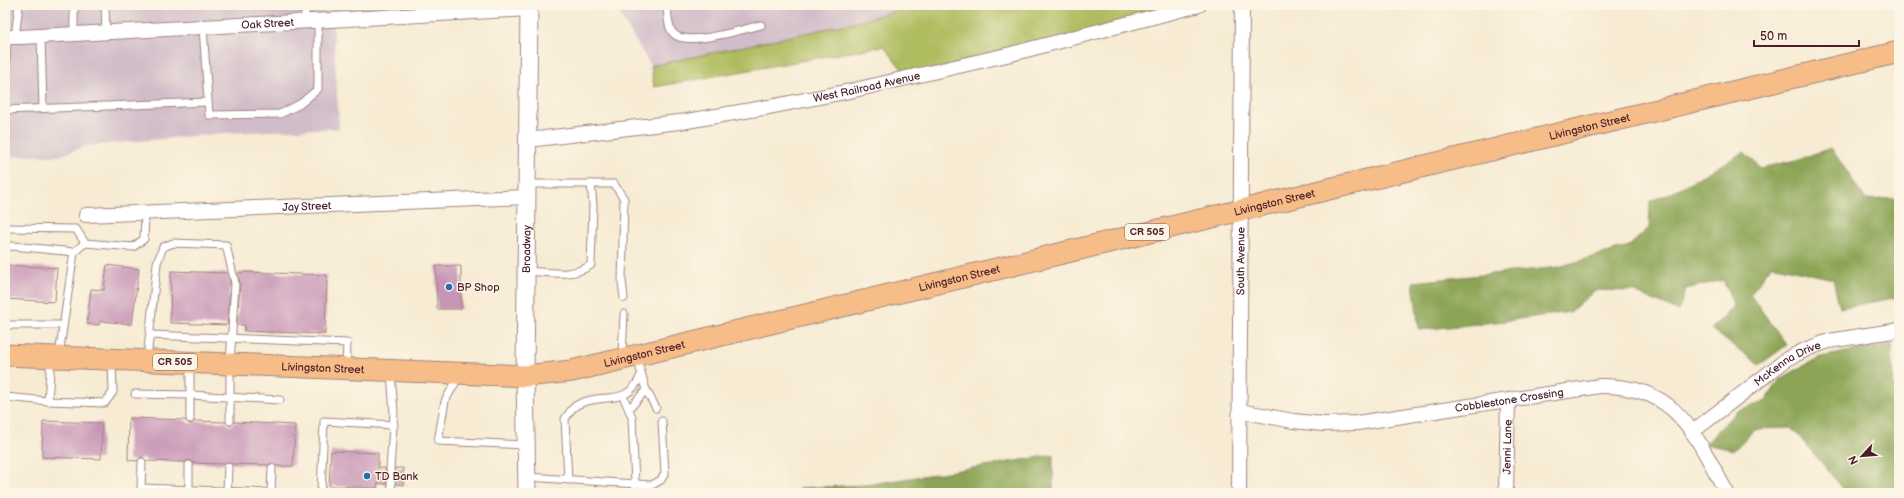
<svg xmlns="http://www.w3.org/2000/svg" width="1904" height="498" font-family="'Balsamiq Sans',sans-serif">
<rect width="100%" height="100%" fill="#fcf5e5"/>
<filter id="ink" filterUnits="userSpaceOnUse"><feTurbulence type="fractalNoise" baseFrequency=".025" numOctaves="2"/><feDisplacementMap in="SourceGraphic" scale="8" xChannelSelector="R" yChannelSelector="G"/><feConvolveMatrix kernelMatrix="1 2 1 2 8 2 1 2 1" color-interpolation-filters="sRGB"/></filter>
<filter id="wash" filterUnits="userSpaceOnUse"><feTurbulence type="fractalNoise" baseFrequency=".012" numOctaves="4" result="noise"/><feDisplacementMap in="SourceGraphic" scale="16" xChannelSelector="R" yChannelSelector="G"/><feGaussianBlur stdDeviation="0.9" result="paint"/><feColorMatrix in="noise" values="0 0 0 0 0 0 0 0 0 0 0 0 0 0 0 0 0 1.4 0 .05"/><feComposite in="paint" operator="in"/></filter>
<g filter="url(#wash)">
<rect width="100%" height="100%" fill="#f7ebd3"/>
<!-- industrial -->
<g fill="#d1bdc9">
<path d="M5,5H468V12L333,22L339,128L225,133L86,146L59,156H5Z"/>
<path d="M614,5H915L857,22L651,66Z"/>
</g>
<!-- green -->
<path fill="#afbc5e" stroke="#7c6e44" d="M915,5H1195L907,76L884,46L654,87L651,66L857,22Z"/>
<!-- forest -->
<g fill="#8ba455" stroke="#6a6240">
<path d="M1831,148L1866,200L1899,198V297L1840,308L1833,279L1772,265L1750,295L1787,345L1759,365L1711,329L1734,306L1723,280L1686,289L1678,311L1632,291L1595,290L1570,312L1505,321L1419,330L1413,282L1559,267L1629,246L1649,228L1650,201L1671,193L1744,152L1761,168L1796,160Z"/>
<path d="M1892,344L1894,388L1899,392V490L1896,493H1847L1792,428L1755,429L1734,450L1705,444L1736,412L1766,401L1780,379L1820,357Z"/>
<path d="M1053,455V493H799V488L866,485Z"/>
</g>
<g id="blocks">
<!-- building -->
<g fill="#c795b7">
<path d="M5,265L57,268L55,302L5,299Z"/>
<path d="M107,265L139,269L132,324L100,321L99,325L87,324L91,289L104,290Z"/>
<path d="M436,266H461V309H437Z"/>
<path d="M171,271L227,273L230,283L227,325L170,323Z"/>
<path d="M246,272L327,275L325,334L244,331L245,325H237L240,283L238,273Z"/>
<path d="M129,418L185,420L190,424L195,421L225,422L230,426L235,422L295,425L293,466H276L272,463L268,465L232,464L228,462L224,464L193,463L189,460L185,462L147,461L142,457L137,461L128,460Z"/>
<path d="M43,421L102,423L101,459L42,457Z"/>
<path d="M331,451L378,453V468H385L386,484L378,483L377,488L329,486Z"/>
<path d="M395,468H403V485L396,484Z"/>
</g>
</g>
</g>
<g filter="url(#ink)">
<use href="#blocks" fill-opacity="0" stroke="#a0857f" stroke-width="1"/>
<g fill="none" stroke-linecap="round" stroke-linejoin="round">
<!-- service casing -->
<g stroke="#a0857f" stroke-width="9">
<g id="service">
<path d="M74,5V34"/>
<path d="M105,5L106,32"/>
<path d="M305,5V21"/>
<path d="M667,5C668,14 667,28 674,34C687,47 743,29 761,25"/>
<path d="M203,27L209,115L280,114L300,104L318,89V21"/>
<path d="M41,36L43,108"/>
<path d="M15,37L19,5"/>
<path d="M5,89L7,37"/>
<path d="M5,110L208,102"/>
<path d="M591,184H614L624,199L622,281L624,298"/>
<path d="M5,228L76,229L85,243L74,252"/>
<path d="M85,243L133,247L144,239L145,213"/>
<path d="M5,247L13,246L74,252L59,355"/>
<path d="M527,271C548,272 572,278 591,265L593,205L591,184H528"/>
<path d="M5,325H63"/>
<path d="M150,335L347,343L346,367"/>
<path d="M622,356L624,314"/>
<path d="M637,358L646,390L656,408"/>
<path d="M147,359L157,263L163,247L173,243L226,245L235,283L230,364V421"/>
<path d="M391,373L394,413L390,468L392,493"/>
<path d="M459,376L445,401L438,441L526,445"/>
<path d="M135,394L190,395V365"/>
<path d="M623,396L632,417L635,484"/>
<path d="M5,397L48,401L51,359"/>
<path d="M48,401L105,403L113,392L112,361"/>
<path d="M629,409L646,390"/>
<path d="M190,419V395L280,400"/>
<path d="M142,462L141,488L271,493L272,468"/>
<path d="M527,477L652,485L661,480L665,473L662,421"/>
<path d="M568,480L565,419C568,415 572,407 577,405C602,391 627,409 641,375"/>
<path d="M189,490V465"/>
<path d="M227,491L228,467"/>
<path d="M321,493L324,421L394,425"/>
</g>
</g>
<!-- minor casing -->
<g stroke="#a0857f" stroke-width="16">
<g id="minor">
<path id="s1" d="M5,37H21L529,9"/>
<path id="s2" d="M528,140L687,121L769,107L850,91L1011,54L1199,5"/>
<path id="s3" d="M86,215L528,197"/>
<path id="s4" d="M1240,411L1293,421L1323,424L1357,423L1600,386C1678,385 1694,434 1727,493"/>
<path id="s5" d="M1692,432L1787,359L1807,349L1829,341L1899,330"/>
<path id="s6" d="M1239,493L1242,5"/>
<path id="s7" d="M1506,493L1508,401"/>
</g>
</g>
<!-- tertiary casing -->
<g stroke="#a0857f" stroke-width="19">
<g id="tertiary">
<path id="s8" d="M527,493L525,376L529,5"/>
</g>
</g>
<!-- primary casing -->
<g stroke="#a0857f" stroke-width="23">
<g id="primary">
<path id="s9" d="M5,355L525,376L572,371L1899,52"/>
</g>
</g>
<!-- service -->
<use href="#service" stroke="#fff" stroke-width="7"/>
<!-- minor -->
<use href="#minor" stroke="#fff" stroke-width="14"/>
<!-- tertiary -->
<use href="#tertiary" stroke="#fff" stroke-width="17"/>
<!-- primary -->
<use href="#primary" stroke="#f7bd88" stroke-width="21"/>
</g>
</g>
<!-- markers -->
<g fill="#1f6fb2" stroke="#fcf5e5" stroke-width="1.5">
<circle cx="449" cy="287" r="4"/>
<circle cx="367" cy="476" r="4"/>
</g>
<g text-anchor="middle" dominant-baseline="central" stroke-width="3" stroke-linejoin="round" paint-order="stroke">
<!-- shield labels -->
<g fill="#fcf5e5" stroke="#7f5f63" stroke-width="1">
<rect x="1125" y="224" width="44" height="16" rx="3"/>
<rect x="153" y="354" width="44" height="16" rx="3"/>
</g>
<g font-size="10" font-weight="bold" fill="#4a1f2b">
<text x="1147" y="232">CR 505</text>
<text x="175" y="362">CR 505</text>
</g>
<!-- street labels -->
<g font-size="11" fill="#4a1f2b" stroke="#fcf5e5">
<text stroke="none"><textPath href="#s1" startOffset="263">Oak Street</textPath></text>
<text stroke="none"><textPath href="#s2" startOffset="343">West Railroad Avenue</textPath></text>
<text stroke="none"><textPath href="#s9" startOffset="1614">Livingston Street</textPath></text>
<text stroke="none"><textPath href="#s9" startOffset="1290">Livingston Street</textPath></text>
<text stroke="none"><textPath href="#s3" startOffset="221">Jay Street</textPath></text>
<text stroke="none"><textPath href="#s8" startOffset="244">Broadway</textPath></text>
<text stroke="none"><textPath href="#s6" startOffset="232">South Avenue</textPath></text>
<text stroke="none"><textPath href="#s9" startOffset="966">Livingston Street</textPath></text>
<text stroke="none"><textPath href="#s9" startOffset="642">Livingston Street</textPath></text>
<text stroke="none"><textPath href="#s5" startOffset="118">McKenna Drive</textPath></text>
<text stroke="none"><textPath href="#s9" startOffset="318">Livingston Street</textPath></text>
<text stroke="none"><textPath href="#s4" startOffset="272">Cobblestone Crossing</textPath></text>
<text stroke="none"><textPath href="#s7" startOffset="46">Jenni Lane</textPath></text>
</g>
<!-- poi labels -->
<g font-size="11" fill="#4a1f2b" stroke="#fcf5e5" text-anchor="start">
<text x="457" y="287">BP Shop</text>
<text x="375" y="476">TD Bank</text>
</g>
</g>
<!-- margin -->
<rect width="1904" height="498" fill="none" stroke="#fcf5e5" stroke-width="20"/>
<!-- north arrow -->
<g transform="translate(1862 456) rotate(244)" stroke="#fcf5e5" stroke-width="3" paint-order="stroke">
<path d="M0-3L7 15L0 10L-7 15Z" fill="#4a1f2b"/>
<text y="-6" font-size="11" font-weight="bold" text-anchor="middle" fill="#4a1f2b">N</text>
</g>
<!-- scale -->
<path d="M1754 40v6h105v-6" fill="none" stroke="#4a1f2b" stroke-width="2"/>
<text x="1760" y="40" font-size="12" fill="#4a1f2b" stroke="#fcf5e5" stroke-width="3" paint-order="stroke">50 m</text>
</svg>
